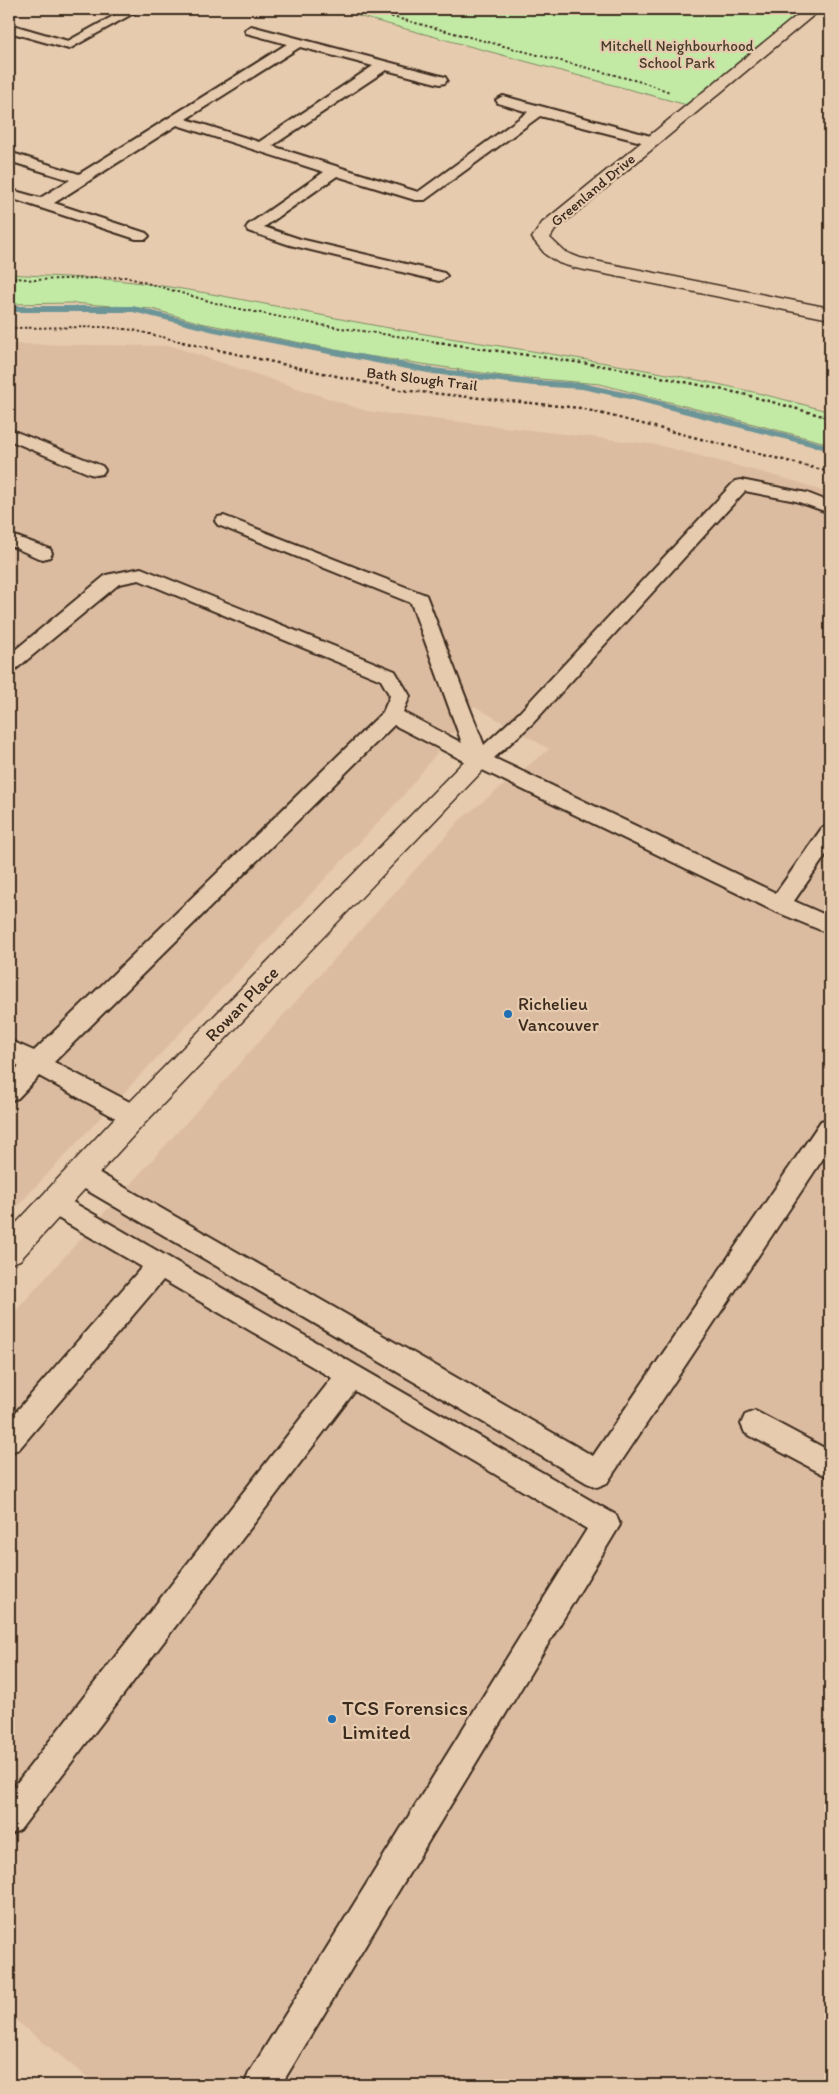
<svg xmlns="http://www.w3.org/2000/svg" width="839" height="2094" font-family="Itim,sans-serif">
<rect width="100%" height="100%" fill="#e7cbae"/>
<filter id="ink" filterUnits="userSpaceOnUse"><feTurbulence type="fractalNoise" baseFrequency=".02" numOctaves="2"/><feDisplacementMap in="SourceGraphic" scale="10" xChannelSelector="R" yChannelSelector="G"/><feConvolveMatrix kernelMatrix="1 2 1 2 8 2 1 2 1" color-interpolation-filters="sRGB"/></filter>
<g filter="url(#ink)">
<!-- built -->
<path fill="#dcbca0" d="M9,344L172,346L366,411L658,445L798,482L830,494V2085H97L9,2015V1318L461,819L549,749L474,706L402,797L9,1215Z"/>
<!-- green -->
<g fill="#c2eaa5" stroke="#7e8a62">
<path d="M332,9H806L687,105Z"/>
<path d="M9,274C50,277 93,277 134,282C230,294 324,318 419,333C557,356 696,373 830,412V444L600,384L503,376L361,355L201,323L152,309L72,303L9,304Z"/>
</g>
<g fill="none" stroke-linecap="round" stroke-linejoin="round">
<!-- stream -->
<path fill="#6c9598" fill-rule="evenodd" d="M9,306H133L215,327L433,368L533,380L582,383L633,394L830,445V451L629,399L582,389L533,386L433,374L214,332L133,312H9Z"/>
<!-- lane casing -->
<g stroke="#3b2a1e" stroke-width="4">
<g id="lane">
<path d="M126,9H141L69,49L9,32V24L68,41Z"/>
<path d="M251,26L445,77L447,80L445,83L440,84L386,70L272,146L418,192L528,112L498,103L496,100L503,96L658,138L660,141L653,145L540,116L425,200H415L337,176L264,227L300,239L444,273L447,276L444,279L439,281L290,245L248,231L246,228L248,225L324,172L177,125L54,203L146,233L149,236L146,239H136L10,198V192L15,191L40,198L70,180L9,161V152L79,174L287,44L246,33L245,30ZM300,47L373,66L259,142L186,119Z"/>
<path d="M9,429L102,466L105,470L102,474L96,475L90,474L9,440Z"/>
<path d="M741,480L807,493L830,502V513L796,501L745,491L533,723L494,758L776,893L822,828L830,826V849L794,901L830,917V934L772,910L472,765L394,725L54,1062L143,1109L146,1116L143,1123L134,1126L125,1123L39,1076L18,1098L9,1101V1076L19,1066L9,1060V1040L34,1051L383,712L390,696L381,680L139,580L119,584L16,669L9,671V655L106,575L141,568L395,671L410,696L403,712L462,743L411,603L218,525L215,521L218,517L224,516L426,595L484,745L519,713L735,481Z"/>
<path d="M9,534L50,549L52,553L50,557L43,559L36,557L9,545Z"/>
<path d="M830,1118V1148L607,1483L597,1487L587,1483L71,1181L67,1174L71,1167L80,1164L89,1167L593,1456L821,1121Z"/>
<path d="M53,1192L62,1196L616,1515L620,1525L281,2085H244L249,2073L587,1529L355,1391L20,1830L9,1835V1793L332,1378L163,1280L19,1449L9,1453V1420L142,1267L44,1210L40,1203L44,1196Z"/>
<path d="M755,1411L830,1451V1478L745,1433L741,1424L745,1415Z"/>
</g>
</g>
<!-- street casing -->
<g stroke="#3b2a1e" stroke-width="3">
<g id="street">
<path d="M805,9H821L555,230L550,238L565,252L580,258L830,308V319L575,268L559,263L546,255L532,238L542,223Z"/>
<path d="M479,752L487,754L491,760L487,766L144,1124L20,1260L9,1264V1231L124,1108L471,754Z"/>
</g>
</g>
<!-- path-far1 -->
<g stroke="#3b2a1e" stroke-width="2" stroke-dasharray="2.5 2.5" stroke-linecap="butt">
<path d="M362,9L645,83L670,92"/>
<path d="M9,277L34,280L126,277L226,306L320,325L445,343"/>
<path d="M9,328L104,327L133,330L187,343"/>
</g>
<!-- path -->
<g stroke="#3b2a1e" stroke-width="2.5" stroke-dasharray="3 3" stroke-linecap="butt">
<path d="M182,342L400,390L580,408L830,472"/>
<path d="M436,342L617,368L743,394L830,418"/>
</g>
<!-- lane -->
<use href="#lane" fill="#e7cbae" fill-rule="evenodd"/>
<!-- street -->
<use href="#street" fill="#e7cbae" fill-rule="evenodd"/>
</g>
</g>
<!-- markers -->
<g fill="#1f6fb2" stroke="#e7cbae" stroke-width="2">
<circle cx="508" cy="1014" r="5"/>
<circle cx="332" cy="1719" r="5"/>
</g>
<g text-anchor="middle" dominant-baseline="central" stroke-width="4.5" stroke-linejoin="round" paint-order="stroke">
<!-- far-park labels -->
<g font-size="15" fill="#483d2c" stroke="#e7cbae">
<text x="677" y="46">Mitchell Neighbourhood<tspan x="677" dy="17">School Park</tspan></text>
</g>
<!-- far-street labels -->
<g font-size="15" fill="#3b2a1e" stroke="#e7cbae">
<text transform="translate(593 190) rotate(-40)">Greenland Drive</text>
<text transform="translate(422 379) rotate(7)">Bath Slough Trail</text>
</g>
<!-- street labels -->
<g font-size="18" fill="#3b2a1e" stroke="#e7cbae">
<text transform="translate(242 1004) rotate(-46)">Rowan Place</text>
</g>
<!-- poi labels -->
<g font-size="18" fill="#3b2a1e" stroke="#e7cbae" text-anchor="start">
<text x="518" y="1004">Richelieu<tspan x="518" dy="21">Vancouver</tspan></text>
</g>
<!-- near-poi labels -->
<g font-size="21" fill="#3b2a1e" stroke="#e7cbae" text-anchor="start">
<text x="342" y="1707">TCS Forensics<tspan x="342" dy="24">Limited</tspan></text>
</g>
</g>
<!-- margin -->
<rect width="839" height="2094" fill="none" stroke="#e7cbae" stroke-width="30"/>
<rect x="15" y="15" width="809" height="2064" fill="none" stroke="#3b2a1e" stroke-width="2" filter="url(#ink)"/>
</svg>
